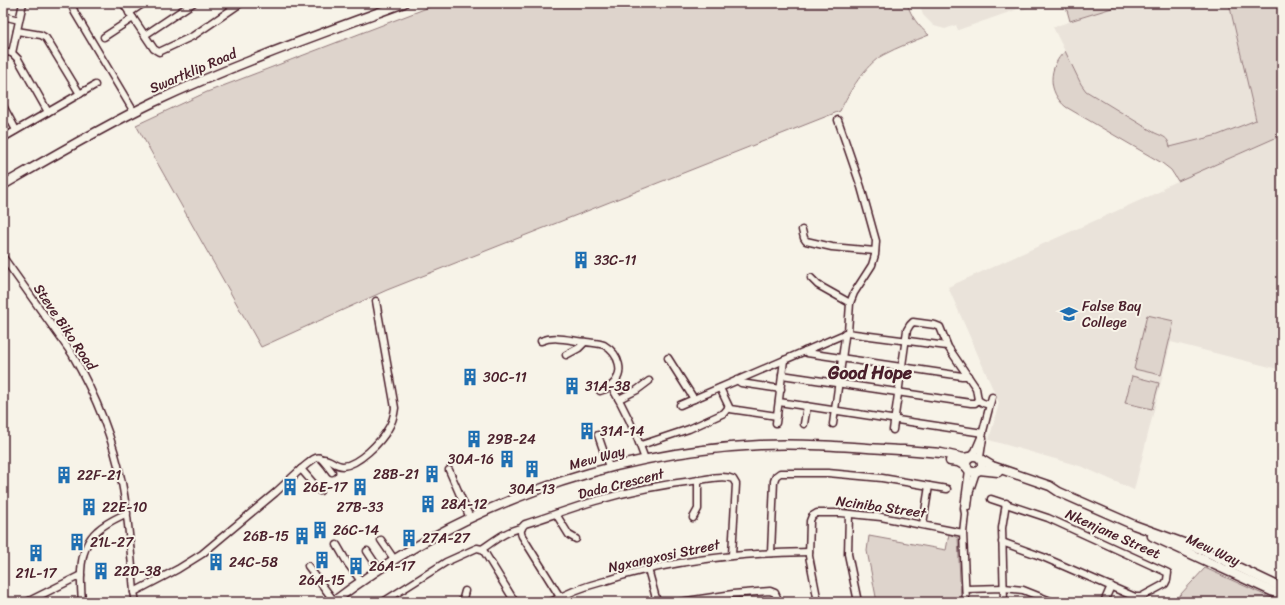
<svg xmlns="http://www.w3.org/2000/svg" width="1285" height="605" font-family="Sriracha,sans-serif">
<rect width="100%" height="100%" fill="#f7f3e8"/>
<filter id="ink" filterUnits="userSpaceOnUse"><feTurbulence type="fractalNoise" baseFrequency=".025" numOctaves="2"/><feDisplacementMap in="SourceGraphic" scale="8" xChannelSelector="R" yChannelSelector="G"/><feConvolveMatrix kernelMatrix="1 2 1 2 8 2 1 2 1" color-interpolation-filters="sRGB"/></filter>
<g filter="url(#ink)">
<!-- built -->
<g fill="#eae3da">
<path d="M919,3H1033L1034,6L1022,10L1021,8L958,30L956,25L945,29L934,26L923,15Z"/>
<path d="M1128,3H1229L1256,120L1218,135L1170,147L1167,139L1155,133L1086,91L1081,84L1053,27Z"/>
<path d="M1282,135V370L1171,342L1134,490L1083,467L989,440L999,403L948,287L1163,190L1162,188Z"/>
</g>
<!-- green -->
<g fill="#ded4cc" stroke="#947a7c">
<path d="M440,3H907C911,16 918,26 929,35C914,41 898,47 883,55C865,65 849,92 840,111L387,290L261,347L136,125L207,92Z"/>
<path d="M1065,3H1128L1070,21Z"/>
<path d="M1229,3H1282V135L1178,181L1171,170L1162,163L1066,107C1047,92 1048,67 1065,51L1081,84L1086,91L1155,133C1164,137 1168,137 1170,147L1218,135L1256,120Z"/>
<path d="M1147,315L1174,321L1161,375L1134,369Z"/>
<path d="M1132,376L1159,383L1152,409L1125,403Z"/>
<path d="M949,534L958,538L961,602H877L867,551L869,536L946,550Z"/>
<path d="M1205,568L1280,602H1171L1180,595Z"/>
</g>
<g fill="none" stroke-linecap="round" stroke-linejoin="round">
<!-- minor casing -->
<g stroke="#4a1f2b" stroke-width="9">
<g id="minor">
<path d="M23,3L12,53L18,59L48,112"/>
<path d="M71,3L75,13L134,112"/>
<path d="M123,3L154,49L159,52L193,36L241,3"/>
<path d="M129,13L144,3"/>
<path d="M3,16L19,20"/>
<path d="M17,31L41,35L46,38L80,94"/>
<path d="M145,35L193,3"/>
<path d="M104,37L133,18"/>
<path d="M3,51L12,53"/>
<path d="M3,106L16,130"/>
<path d="M838,120L861,187L876,241L875,255L872,265L854,293L850,303L848,332"/>
<path d="M3,138L95,85"/>
<path d="M802,230L804,238L806,241L832,247L875,251"/>
<path d="M3,257L72,354C95,394 113,438 122,483C129,519 131,556 134,592L136,602"/>
<path d="M811,278L818,285L850,303"/>
<path d="M541,341C556,335 571,341 586,342C592,343 598,343 604,345C619,354 626,373 611,386C608,388 604,390 600,391"/>
<path d="M805,351L807,353L962,376H968"/>
<path d="M566,355L579,348L585,342"/>
<path d="M668,358L694,399"/>
<path d="M782,375L971,403H975L978,400"/>
<path d="M737,380L741,383L781,389"/>
<path d="M611,386C625,409 636,433 645,459"/>
<path d="M720,388L730,409L777,416"/>
<path d="M619,399L637,390L649,381"/>
<path d="M779,402L983,433"/>
<path d="M680,405L847,333L947,346"/>
<path d="M776,423L784,360"/>
<path d="M804,424L807,406"/>
<path d="M833,424L845,337V333"/>
<path d="M893,430L907,330L910,325L913,322L935,325L940,327L948,347L976,388L978,400L983,403L990,405"/>
<path d="M598,435L609,467"/>
<path d="M641,445L689,429L724,413L728,408"/>
<path d="M973,456L982,435L992,397"/>
<path d="M980,457L983,438"/>
<path d="M323,459C330,458 334,466 343,466C358,465 381,442 388,429C392,423 394,416 395,408L376,301"/>
<path d="M301,469C320,454 317,452 332,472"/>
<path d="M449,470L470,518"/>
<path d="M991,499L1048,518L1164,571L1168,573L1167,580L1165,584L1141,597H1135L1043,557L1002,542"/>
<path d="M968,506L970,490L976,472"/>
<path d="M556,514L569,535L576,539"/>
<path d="M849,514L848,554L858,602"/>
<path d="M693,518L698,509V480"/>
<path d="M923,524L929,486"/>
<path d="M381,540L394,559"/>
<path d="M337,545L348,564L361,581"/>
<path d="M482,549C494,541 507,530 522,528"/>
<path d="M367,551L379,569"/>
<path d="M771,553L774,481L776,476L780,473H828L882,478L947,489"/>
<path d="M308,566L334,601"/>
<path d="M648,569L657,602"/>
<path d="M966,589L1004,588L1023,590L1053,602"/>
<path d="M134,592L178,569L202,554L275,493L301,469L320,491"/>
<path d="M560,597L522,536C520,532 521,527 525,524C548,517 571,508 595,501C629,491 665,484 700,480C710,478 724,475 733,479L736,484L732,555"/>
<path d="M27,602L81,575"/>
<path d="M82,602C80,578 78,548 97,531C105,523 117,518 127,513"/>
<path d="M383,602L446,562L477,548L482,549L485,553L515,602"/>
<path d="M462,602L465,591"/>
<path d="M551,602C568,592 586,586 605,581C671,560 740,553 809,552"/>
<path d="M680,602L733,594L770,591L775,593L779,602"/>
<path d="M818,602L809,556L810,521L812,516L817,513H841L881,517L963,533"/>
<path d="M966,602L963,533L965,514L964,508L969,470"/>
<path d="M1004,602L1002,528L1006,503"/>
<path d="M1104,602L1111,586"/>
</g>
</g>
<!-- major casing -->
<g stroke="#4a1f2b" stroke-width="11">
<g id="major">
<path d="M3,185C53,156 102,127 154,102C235,64 320,34 404,3"/>
<circle cx="974" cy="464" r="8"/>
<path d="M982,460L992,466L1050,486L1059,492L1134,525L1200,549L1282,588"/>
<path d="M950,461L958,462L967,467"/>
<path d="M979,470L998,472"/>
<path d="M1152,536L1282,596"/>
<path d="M333,602C457,507 604,453 760,445C806,443 853,447 899,450H904L941,453L964,458L969,457"/>
</g>
</g>
<!-- minor -->
<use href="#minor" stroke="#f7f3e8" stroke-width="6"/>
<!-- major -->
<use href="#major" stroke="#f7f3e8" stroke-width="8"/>
</g>
</g>
<!-- icons -->
<defs>
<g id="building-bare" transform="scale(1.38)"><path d="M-4-6H4V6H1V3H-1V6H-4ZM-2.5-4.3h1.7v1.8h-1.7ZM.8-4.3h1.7v1.8H.8ZM-2.5-1h1.7V.8h-1.7ZM.8-1h1.7V.8H.8Z" fill="#1f6fb2" stroke="#f7f3e8" stroke-width="2.5" paint-order="stroke"/></g>
<g id="school-bare" transform="scale(1.38)"><path d="M0-5L7-2L0 1L-7-2ZM-4 1L0 2.5L4 1V4Q0 6-4 4Z" fill="#1f6fb2" stroke="#f7f3e8" stroke-width="2.5" paint-order="stroke"/></g>
</defs>
<g fill-rule="evenodd">
<use href="#building-bare" x="581" y="260"/>
<use href="#school-bare" x="1069" y="314"/>
<use href="#building-bare" x="470" y="377"/>
<use href="#building-bare" x="572" y="386"/>
<use href="#building-bare" x="587" y="431"/>
<use href="#building-bare" x="474" y="439"/>
<use href="#building-bare" x="507" y="459"/>
<use href="#building-bare" x="532" y="469"/>
<use href="#building-bare" x="432" y="474"/>
<use href="#building-bare" x="64" y="475"/>
<use href="#building-bare" x="290" y="487"/>
<use href="#building-bare" x="360" y="487"/>
<use href="#building-bare" x="428" y="504"/>
<use href="#building-bare" x="89" y="507"/>
<use href="#building-bare" x="320" y="530"/>
<use href="#building-bare" x="302" y="536"/>
<use href="#building-bare" x="409" y="538"/>
<use href="#building-bare" x="77" y="542"/>
<use href="#building-bare" x="36" y="553"/>
<use href="#building-bare" x="322" y="560"/>
<use href="#building-bare" x="216" y="562"/>
<use href="#building-bare" x="356" y="566"/>
<use href="#building-bare" x="101" y="571"/>
</g>
<g text-anchor="middle" dominant-baseline="central" stroke-width="4" stroke-linejoin="round" paint-order="stroke">
<!-- street labels -->
<g font-size="14" fill="#4a1f2b" stroke="#f7f3e8">
<text transform="translate(193 71) rotate(-23)">Swartklip Road</text>
<text transform="translate(65 327) rotate(56)">Steve Biko Road</text>
<text transform="translate(597 458) rotate(-15)">Mew Way</text>
<text transform="translate(621 484) rotate(-14)">Dada Crescent</text>
<text transform="translate(881 507) rotate(8)">Nciniba Street</text>
<text transform="translate(1113 534) rotate(24)">Nkenjane Street</text>
<text transform="translate(1213 550) rotate(25)">Mew Way</text>
<text transform="translate(664 556) rotate(-12)">Ngxangxosi Street</text>
</g>
<!-- poi labels -->
<g font-size="14" fill="#4a1f2b" stroke="#f7f3e8" text-anchor="start">
<text x="594" y="260">33C-11</text>
<text x="1082" y="306">False Bay<tspan x="1082" dy="16">College</tspan></text>
<text x="483" y="377">30C-11</text>
<text x="585" y="386">31A-38</text>
<text x="600" y="431">31A-14</text>
<text x="487" y="439">29B-24</text>
<text x="494" y="459" text-anchor="end">30A-16</text>
<text x="419" y="474" text-anchor="end">28B-21</text>
<text x="77" y="475">22F-21</text>
<text x="303" y="487">26E-17</text>
<text x="532" y="489" text-anchor="middle">30A-13</text>
<text x="441" y="504">28A-12</text>
<text x="102" y="507">22E-10</text>
<text x="360" y="507" text-anchor="middle">27B-33</text>
<text x="333" y="530">26C-14</text>
<text x="289" y="536" text-anchor="end">26B-15</text>
<text x="422" y="538">27A-27</text>
<text x="90" y="542">21L-27</text>
<text x="229" y="562">24C-58</text>
<text x="369" y="566">26A-17</text>
<text x="114" y="571">22D-38</text>
<text x="36" y="573" text-anchor="middle">21L-17</text>
<text x="322" y="580" text-anchor="middle">26A-15</text>
</g>
<!-- district labels -->
<g font-size="18" font-weight="bold" fill="#4a1f2b" stroke="#f7f3e8">
<text x="870" y="373">Good Hope</text>
</g>
</g>
<!-- margin -->
<rect width="1285" height="605" fill="none" stroke="#f7f3e8" stroke-width="16"/>
<rect x="8" y="8" width="1269" height="589" fill="none" stroke="#4a1f2b" stroke-width="1.5" filter="url(#ink)"/>
</svg>
